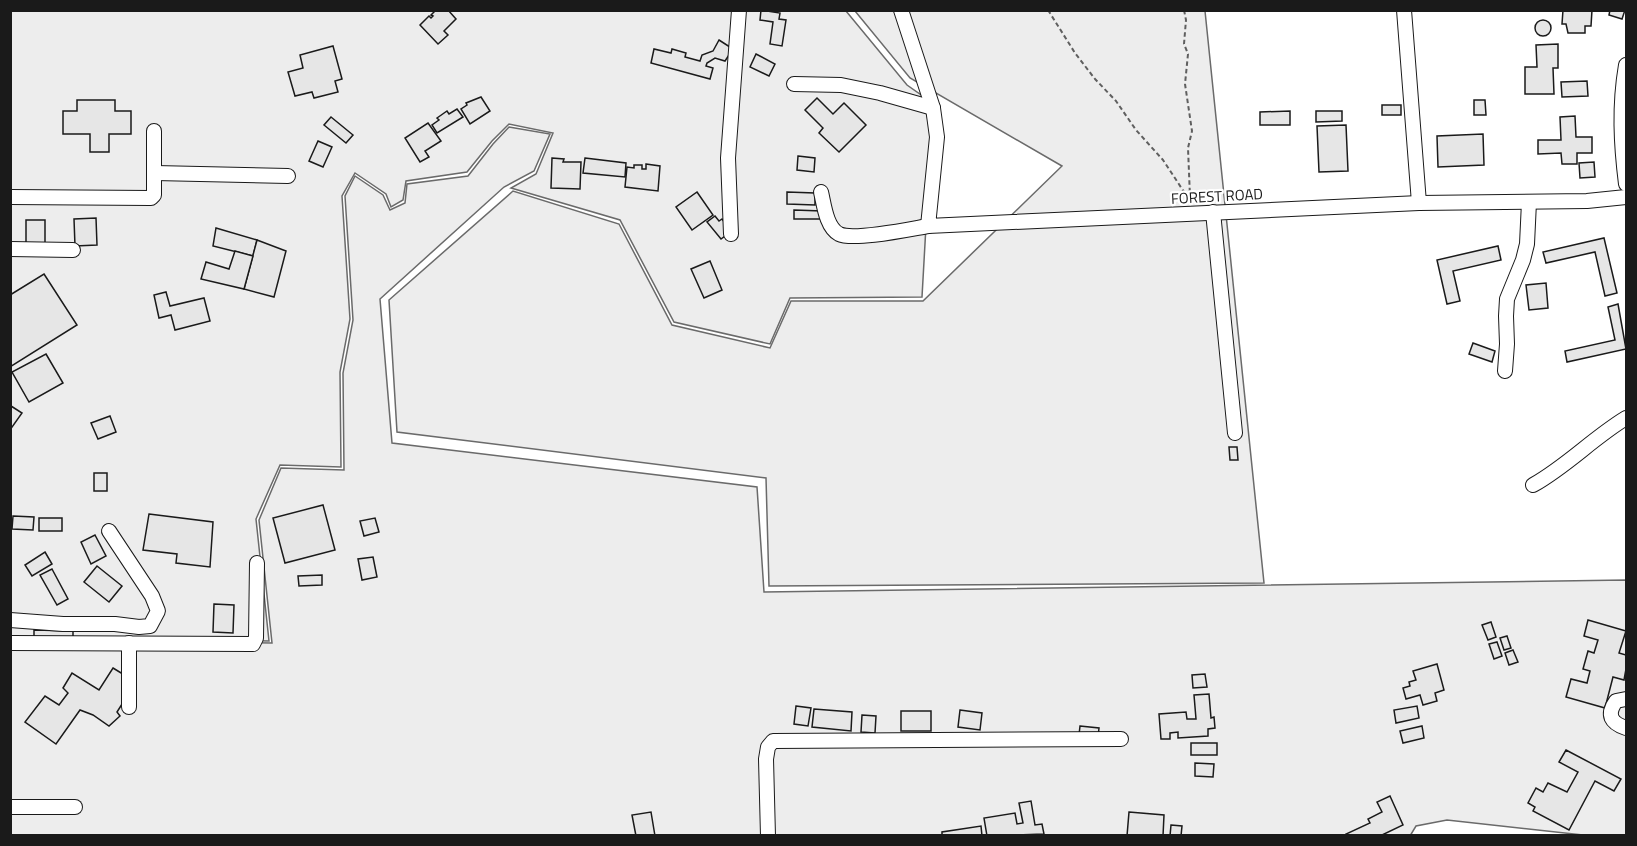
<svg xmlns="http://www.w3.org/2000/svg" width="1637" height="846" font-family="'Titillium Web',sans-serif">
<rect width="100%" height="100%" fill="#fff"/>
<!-- built -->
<g fill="#ededed" stroke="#6a6a6a" stroke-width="1.5">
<path d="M11,11H846L907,85L924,97L931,137L922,297L790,298L770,344L674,322L620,220L511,188L536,174L553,133L509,124L492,141L467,172L406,181L403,200L391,207L386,194L355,173L342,196L350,319L340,372L341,467L280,465L256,519L269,641L11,637Z"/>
<path d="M855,11H1205L1264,583L769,586L766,478L397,432L389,300L513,191L619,224L672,325L770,348L791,301H923L1062,166L910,78Z"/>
<path d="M509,127L550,134L534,171L504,187L380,299L392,443L757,487L764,592L1626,580V835H1583L1447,820L1416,826L1410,836H11V640L272,643L259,520L281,468L344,470L343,373L353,320L345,196L355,176L383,195L390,210L405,203L407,184L468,176L493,144Z"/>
</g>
<!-- building -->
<g fill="#e6e6e6" stroke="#1a1a1a" stroke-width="1.5">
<path d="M436,10H448L456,19L444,31L448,35L438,44L420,25L429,16L431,18L433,16L431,15Z"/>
<path d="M761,10L780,13L779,19L786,20L782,46L770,44L773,22L760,20Z"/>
<path d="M1563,10H1592L1591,26H1585V33H1568L1566,24H1562Z"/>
<path d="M1610,10H1625L1622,19L1609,15Z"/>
<circle cx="1543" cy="28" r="8"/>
<path d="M719,40L733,49L725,61L715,58L707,63L706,66L713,68L710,79L651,63L654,49L671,53L672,49L686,53L685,57L700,61L702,55L713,51Z"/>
<path d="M1558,44V68H1553L1554,94H1525V67H1537L1536,45Z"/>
<path d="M333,46L342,79L335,81L338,92L314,98L312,92L295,96L288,72L303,68L300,55Z"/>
<path d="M756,54L775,64L769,76L750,67Z"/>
<path d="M1587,81L1588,96L1562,97L1561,82Z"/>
<path d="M481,97L490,111L470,124L461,109L467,105L466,103Z"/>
<path d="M817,98L833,114L844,103L866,125L839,152L819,133L823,128L805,110Z"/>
<path d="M77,100H115V111H131V134H109V152H90V134H63V111H77Z"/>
<path d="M1474,100H1485L1486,115H1474Z"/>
<rect x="1382" y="105" width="19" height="10"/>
<path d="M457,109L463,117L437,133L432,125L439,120L437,118L447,111L449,114Z"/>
<path d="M1290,111V125H1260V112Z"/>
<path d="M1316,111H1342V121L1316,122Z"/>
<path d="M1575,116L1576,137H1592V153H1577V164H1562L1561,153L1538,154V140H1561L1560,117Z"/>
<path d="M331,117L353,135L346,143L324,125Z"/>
<path d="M428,123L441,141L425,151L429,157L420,162L405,138Z"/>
<path d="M1346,125L1348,171L1319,172L1317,126Z"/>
<path d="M1483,134L1484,165L1438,167L1437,136Z"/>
<path d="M318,141L332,147L323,167L309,161Z"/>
<path d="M798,156L815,158L814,172L797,170Z"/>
<path d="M552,158L564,159L563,162H581L580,189L551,188Z"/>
<path d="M585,158L626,163L625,177L583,173Z"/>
<path d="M1594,162L1595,177L1580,178L1579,163Z"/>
<path d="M646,164L660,166L658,191L625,187L627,167L634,168V165H642V169H646Z"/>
<path d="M697,192L713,215L692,230L676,207Z"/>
<path d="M787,192L815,193V205L787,204Z"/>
<path d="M794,210L822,211L821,219H794Z"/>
<path d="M715,216L719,221L722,219L728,227L729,233L721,239L707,222Z"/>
<path d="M96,218L97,245L75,246L74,219Z"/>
<path d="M26,220H45V247L26,246Z"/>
<path d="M216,228L257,240L253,256L213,246Z"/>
<path d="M1604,238L1617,293L1605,296L1595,252L1546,263L1543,252Z"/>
<path d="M257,240L286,251L274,297L244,289Z"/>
<path d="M1498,246L1501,260L1453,271L1460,301L1447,304L1437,260Z"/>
<path d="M235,251L253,256L244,289L201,279L206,262L229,269Z"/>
<path d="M710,261L722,290L704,298L691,269Z"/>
<path d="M44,274L77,325L10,367V295Z"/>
<path d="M1546,283L1548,308L1529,310L1526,285Z"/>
<path d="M166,292L170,306L204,298L210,321L175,330L171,315L159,318L154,295Z"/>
<path d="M1618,304L1626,349L1567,362L1565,351L1615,340L1608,307Z"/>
<path d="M1473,343L1495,351L1492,362L1469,354Z"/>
<path d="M46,354L63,383L29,402L12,372Z"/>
<path d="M11,406L22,413L10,430V407Z"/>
<path d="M110,416L116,432L98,439L91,423Z"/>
<path d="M1229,447H1237L1238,460H1230Z"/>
<rect x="94" y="473" width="13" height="18"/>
<path d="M323,505L335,550L285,563L273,518Z"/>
<path d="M149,514L213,522L210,567L176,563L177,554L143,550Z"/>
<path d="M13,516L34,517L33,530L12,529Z"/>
<rect x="39" y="518" width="23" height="13"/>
<path d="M375,518L379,532L364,536L360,521Z"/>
<path d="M95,535L106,556L91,564L81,542Z"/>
<path d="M45,552L52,564L32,576L25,565Z"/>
<path d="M373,557L377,577L362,580L358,559Z"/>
<path d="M97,566L122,586L109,602L84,582Z"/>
<path d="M52,569L68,599L57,605L40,575Z"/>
<path d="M322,575V585L299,586L298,576Z"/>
<path d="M214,604L234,605L233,633L213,632Z"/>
<path d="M1588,620L1626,631L1619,653L1626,655V669L1624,680L1613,677L1605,708L1566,697L1571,679L1587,683L1590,671L1583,669L1588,651L1594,653L1598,640L1584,636Z"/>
<path d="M1491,622L1496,637L1488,640L1482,625Z"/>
<path d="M34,630L73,631V639L34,638Z"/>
<path d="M1507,636L1511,648L1504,650L1500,638Z"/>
<path d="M1497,642L1502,656L1494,659L1489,644Z"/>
<path d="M1513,650L1518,662L1509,665L1505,653Z"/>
<path d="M1437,664L1444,690L1435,693L1437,701L1423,705L1420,695L1406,699L1403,688L1410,686L1409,682L1416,680L1413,671Z"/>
<path d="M113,668L136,682L117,712L120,716L109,726L93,715L80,710L56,744L25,722L45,696L59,705L68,693L63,688L72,673L99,690Z"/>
<path d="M1205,674L1207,687L1193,688L1192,675Z"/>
<path d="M1209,694L1211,718L1214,717L1215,728L1208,729V736L1178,738V732L1170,733V739H1161L1159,714L1186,712L1187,719H1196L1194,695Z"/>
<path d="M796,706L811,708L808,726L794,724Z"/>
<path d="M1417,706L1419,718L1396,723L1394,710Z"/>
<path d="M814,709L852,712L851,731L812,727Z"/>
<path d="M960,710L982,713L980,730L958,727Z"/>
<rect x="901" y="711" width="30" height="20"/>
<path d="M862,715L876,716L875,733L861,732Z"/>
<path d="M1080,726L1099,728L1098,737L1079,735Z"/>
<path d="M1422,726L1424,738L1403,743L1400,731Z"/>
<rect x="1191" y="743" width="26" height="12"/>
<path d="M1566,750L1621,779L1614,791L1595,781L1569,830L1533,811L1535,807L1528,803L1536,788L1543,792L1548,783L1567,792L1578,772L1559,762Z"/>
<path d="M1195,763L1214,764L1213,777L1195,776Z"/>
<path d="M1390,796L1403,825L1380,836H1347L1346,834L1370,823L1368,819L1382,812L1377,802Z"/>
<path d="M1031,801L1035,825L1042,824L1044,834L987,836L984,818L1015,813L1017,824L1023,823L1019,803Z"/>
<path d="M651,812L655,836H636L632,815Z"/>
<path d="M1129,812L1164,815L1163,836H1127Z"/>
<path d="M1171,825L1182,826L1181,836H1170Z"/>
<path d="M981,826L982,836H942V832Z"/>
</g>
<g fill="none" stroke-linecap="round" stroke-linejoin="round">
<!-- minor casing -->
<g stroke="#1a1a1a" stroke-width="16">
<g id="minor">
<path d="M901,10L933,108L937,137L928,226L1419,203L1587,201L1626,197"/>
<path d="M1404,10L1419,203"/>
<path d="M1626,65C1619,106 1621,144 1626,184"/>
<path d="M794,84L841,85L880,93L933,108"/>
<path d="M155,173L288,176"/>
<path d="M821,192C824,204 826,227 839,234C853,241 910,229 928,226"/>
<path d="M10,197L151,198L154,195V131"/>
<path d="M1213,212L1235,433"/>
<path d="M731,234L728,158L739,10"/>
<path d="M10,249L73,250"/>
<path d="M1505,371L1507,344L1506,316L1507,299L1523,260L1527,244L1529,202"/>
<path d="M1533,485C1567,466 1593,438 1626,418"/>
<path d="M10,620L63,624H115L139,627L150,626L158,611L152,596L109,531"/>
<path d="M10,643L253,644L256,638L257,563"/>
<path d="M129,643V707"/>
<path d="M1626,699L1616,701C1606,715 1611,723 1626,728"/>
<path d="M10,807H75"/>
<path d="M768,836L766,759L768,747L773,741L1121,739"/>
</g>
</g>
<!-- path -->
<g stroke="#5f5f5f" stroke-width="2" stroke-dasharray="4.5 3" stroke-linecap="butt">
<path d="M1048,10L1075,53L1095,79L1116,101L1136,130L1163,160L1190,201"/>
<path d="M1184,10L1186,20L1184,44L1188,54L1185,84L1192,131L1188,148L1190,197"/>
</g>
<!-- minor -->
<use href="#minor" stroke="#fff" stroke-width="14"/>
</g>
<g text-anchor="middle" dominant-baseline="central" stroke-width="4.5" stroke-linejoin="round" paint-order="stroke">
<!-- street labels -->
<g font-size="15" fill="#1a1a1a" stroke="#fff">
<text transform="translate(1217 196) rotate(-3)">FOREST ROAD</text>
</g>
</g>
<!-- border -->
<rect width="1637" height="846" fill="none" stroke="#1a1a1a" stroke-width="24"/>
</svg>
